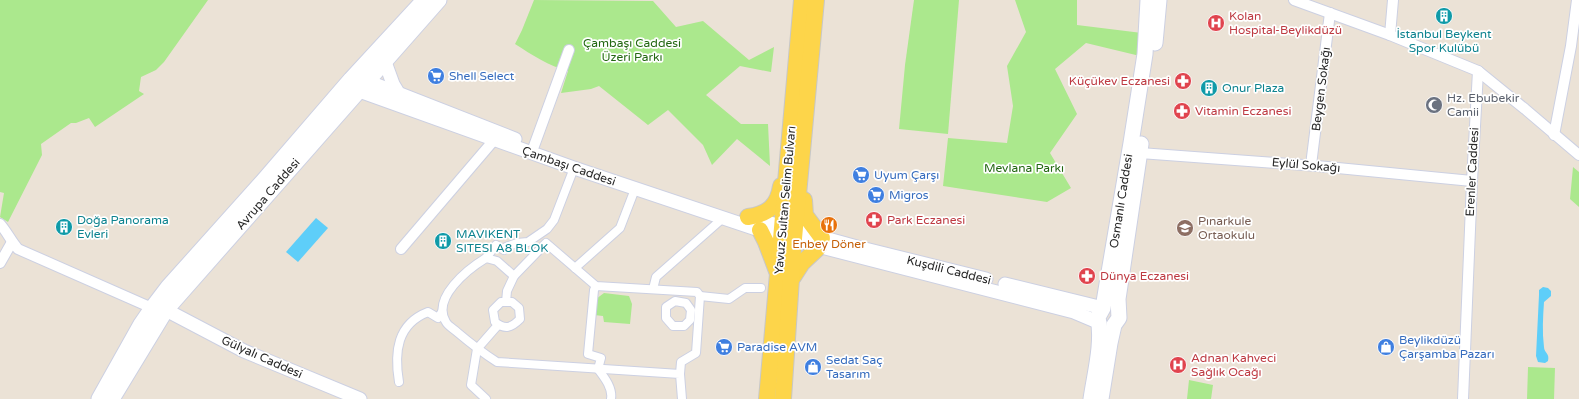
<svg xmlns="http://www.w3.org/2000/svg" width="1579" height="399" font-family="'Varela Round',sans-serif">
<rect width="100%" height="100%" fill="#ebe2d6"/>
<!-- green -->
<g fill="#abe88d">
<path d="M0,0H208L164,62L156,70L141,77L139,91L144,94L95,127L89,118L76,123H71L41,144L42,155L8,222L0,217L4,193L0,192Z"/>
<path d="M534,0L653,1L676,27L703,21L749,60L774,47L771,72L740,66L706,95L741,124H768L770,166L737,139L712,165L703,145L668,110L648,125L599,86L591,89L561,93L568,71C549,66 532,55 515,44L522,30Z"/>
<path d="M914,0H959L948,134L899,129L905,65Z"/>
<path d="M1015,0H1077V25L1142,33L1140,56L1086,43L1055,69L1077,114L1050,153L1071,188L1047,202L943,186L948,138L1007,143L1013,106L1007,66L1026,32Z"/>
<path d="M1573,167L1579,172V207L1570,199Z"/>
<path d="M604,293L629,296L632,304L630,324L604,322L603,316L594,315L596,299Z"/>
<path d="M1528,367L1555,368L1554,399H1527Z"/>
<path d="M1189,380L1213,385L1211,399H1187Z"/>
</g>
<!-- water -->
<g fill="#5ecef9">
<path d="M316,218L328,228L298,262L286,252Z"/>
<path d="M1543,287L1548,288L1551,291V296L1544,302C1543,317 1542,332 1544,347C1544,353 1550,353 1548,361L1545,363L1538,362L1536,356L1539,295V290Z"/>
</g>
<g fill="none" stroke-linecap="round" stroke-linejoin="round">
<!-- pedestrian casing -->
<g stroke="#ccd0e2" stroke-width="10">
<g id="pedestrian">
<path d="M486,258L496,245L504,250L506,247L517,243L528,242L547,229L554,220L574,168"/>
<path d="M575,268L620,228L635,189"/>
<path d="M596,286L594,290L588,354L601,358L598,369C604,377 613,388 611,399"/>
<path d="M653,289L656,277L723,218"/>
<path d="M700,296L729,299L745,288H761"/>
<path d="M675,301L686,303L691,310L690,320L684,326H673L666,318V307Z"/>
<path d="M501,302H512L519,308L520,319C511,328 505,330 495,322L493,310Z"/>
<path d="M506,302L507,291L514,276"/>
<path d="M680,374L681,362L696,353L700,296L697,292L596,286L546,243L514,276L497,261L486,258C468,269 431,298 446,322C448,326 454,329 457,332C470,343 483,353 497,362L680,374L682,399"/>
<path d="M399,382C394,352 397,324 428,312L438,318L442,312"/>
<path d="M486,399L471,385L477,349L498,325"/>
</g>
</g>
<!-- minor casing -->
<g stroke="#ccd0e2" stroke-width="12">
<g id="minor">
<path d="M1294,0L1390,35L1478,71L1472,181L1463,399"/>
<path d="M1390,35L1393,0"/>
<path d="M1478,71L1525,109L1579,155"/>
<path d="M1554,135L1571,46L1577,0"/>
<path d="M534,146L569,50"/>
<path d="M1140,153L1317,166L1472,181"/>
<path d="M1311,165L1330,13"/>
<path d="M0,224C7,232 11,241 18,249L152,308"/>
<path d="M401,249L494,140"/>
<path d="M0,263L12,242"/>
</g>
</g>
<!-- tertiary casing -->
<g stroke="#ccd0e2" stroke-width="15">
<g id="tertiary">
<path d="M385,62L393,84L399,94"/>
<path d="M367,81L515,139"/>
<path d="M359,91L574,168L771,234L1074,312L1100,323"/>
<path d="M748,217L857,247L986,279"/>
<path d="M1005,284L1103,308"/>
<path d="M166,310L244,351L360,399"/>
</g>
</g>
<!-- secondary casing -->
<g stroke="#ccd0e2" stroke-width="17">
<g id="secondary">
<path d="M1155,43L1159,0"/>
<path d="M99,399L141,324L152,308L168,287L263,181L351,79L424,0"/>
<path d="M112,399L166,310L439,0"/>
<path d="M1091,399C1095,372 1103,343 1098,317L1103,308L1107,284L1131,143L1145,54L1148,0"/>
<path d="M1101,399L1110,343L1114,325L1119,318L1118,299L1141,144"/>
</g>
</g>
<!-- primary casing -->
<g stroke="#c7c7c7" stroke-width="18">
<g id="primary">
<path d="M804,200L805,215L822,238"/>
<path d="M748,217C768,214 778,206 781,186"/>
<path d="M760,230L766,242L777,271"/>
<path d="M793,277L802,263L819,247"/>
<path d="M767,399L802,0"/>
<path d="M783,399L793,249L816,0"/>
</g>
</g>
<!-- pedestrian -->
<use href="#pedestrian" stroke="#fff" stroke-width="8"/>
<!-- minor -->
<use href="#minor" stroke="#fff" stroke-width="10"/>
<!-- tertiary -->
<use href="#tertiary" stroke="#fff" stroke-width="13"/>
<!-- secondary -->
<use href="#secondary" stroke="#fff" stroke-width="15"/>
<!-- primary -->
<use href="#primary" stroke="#fdd54a" stroke-width="16"/>
</g>
<!-- icons -->
<defs>
<g id="building-disc" transform="scale(0.9)"><circle r="9.5" fill="#0f9aa8" stroke="#fff"/><path d="M-4-6H4V6H1V3H-1V6H-4ZM-2.5-4.3h1.7v1.8h-1.7ZM.8-4.3h1.7v1.8H.8ZM-2.5-1h1.7V.8h-1.7ZM.8-1h1.7V.8H.8Z" fill="#fff"/></g>
<g id="hospital-disc" transform="scale(0.9)"><circle r="9.5" fill="#e0444e" stroke="#fff"/><path d="M-5-5h3v3.5h4V-5h3V5h-3V1.5h-4V5h-3Z" fill="#fff"/></g>
<g id="supermarket-disc" transform="scale(0.9)"><circle r="9.5" fill="#3f7fe0" stroke="#fff"/><path d="M-6-5.5h2.5l.6 2H6L4.5 2H-2.5L-4.4-4H-6ZM-1.5 3.2a1.3 1.3 0 1 0 .1 0ZM3 3.2a1.3 1.3 0 1 0 .1 0Z" fill="#fff"/></g>
<g id="pharmacy-disc" transform="scale(0.9)"><circle r="9.5" fill="#e0444e" stroke="#fff"/><path d="M-2-6h4v4h4v4h-4v4h-4v-4h-4v-4h4Z" fill="#fff"/></g>
<g id="mosque-disc" transform="scale(0.9)"><circle r="9.5" fill="#6b7280" stroke="#fff"/><path d="M3.5-4.9A6 6 0 1 0 3.5 4.9A5 5 0 1 1 3.5-4.9Z" fill="#fff"/></g>
<g id="restaurant-disc" transform="scale(0.9)"><circle r="9.5" fill="#e8710a" stroke="#fff"/><path d="M-5-6h1v4h1v-4h1v4h1v-4h1v5L-1.5 .5V6h-2V.5L-5-1ZM5-6V6H3V1.5H1.5Q1.5-4 5-6Z" fill="#fff"/></g>
<g id="school-disc" transform="scale(0.9)"><circle r="9.5" fill="#8d6e63" stroke="#fff"/><path d="M0-5L7-2L0 1L-7-2ZM-4 1L0 2.5L4 1V4Q0 6-4 4Z" fill="#fff"/></g>
<g id="shop-disc" transform="scale(0.9)"><circle r="9.5" fill="#3f7fe0" stroke="#fff"/><path d="M-5-2.5h2.3a2.7 3.5 0 0 1 5.4 0H5L5.5 6h-11ZM-1.5-2.5h3a1.5 2.3 0 0 0-3 0Z" fill="#fff"/></g>
</defs>
<g fill-rule="evenodd">
<use href="#building-disc" x="1444" y="16"/>
<use href="#hospital-disc" x="1216" y="23"/>
<use href="#supermarket-disc" x="436" y="76"/>
<use href="#pharmacy-disc" x="1183" y="81"/>
<use href="#building-disc" x="1209" y="88"/>
<use href="#mosque-disc" x="1434" y="105"/>
<use href="#pharmacy-disc" x="1182" y="111"/>
<use href="#supermarket-disc" x="861" y="175"/>
<use href="#supermarket-disc" x="876" y="195"/>
<use href="#pharmacy-disc" x="874" y="220"/>
<use href="#restaurant-disc" x="829" y="225"/>
<use href="#building-disc" x="64" y="227"/>
<use href="#school-disc" x="1185" y="228"/>
<use href="#building-disc" x="443" y="241"/>
<use href="#pharmacy-disc" x="1087" y="276"/>
<use href="#supermarket-disc" x="724" y="347"/>
<use href="#shop-disc" x="1386" y="347"/>
<use href="#hospital-disc" x="1178" y="365"/>
<use href="#shop-disc" x="813" y="367"/>
</g>
<g text-anchor="middle" dominant-baseline="central" stroke-width="3.5" stroke-linejoin="round" paint-order="stroke">
<!-- health labels -->
<g font-size="12" fill="#be3a42" stroke="#fff" text-anchor="start">
<text x="1229" y="16">Kolan<tspan x="1229" dy="14">Hospital-Beylikdüzü</tspan></text>
<text x="1170" y="81" text-anchor="end">Küçükev Eczanesi</text>
<text x="1195" y="111">Vitamin Eczanesi</text>
<text x="887" y="220">Park Eczanesi</text>
<text x="1100" y="276">Dünya Eczanesi</text>
<text x="1191" y="358">Adnan Kahveci<tspan x="1191" dy="14">Sağlık Ocağı</tspan></text>
</g>
<!-- culture labels -->
<g font-size="12" fill="#0d838f" stroke="#fff" text-anchor="start">
<text x="1444" y="34" text-anchor="middle">İstanbul Beykent<tspan x="1444" dy="14">Spor Kulübü</tspan></text>
<text x="1222" y="88">Onur Plaza</text>
<text x="77" y="220">Doğa Panorama<tspan x="77" dy="14">Evleri</tspan></text>
<text x="456" y="234">MAVIKENT<tspan x="456" dy="14">SITESI A8 BLOK</tspan></text>
</g>
<!-- park labels -->
<g font-size="12" fill="#236812" stroke="#fff">
<text x="632" y="43">Çambaşı Caddesi<tspan x="632" dy="14">Üzeri Parkı</tspan></text>
<text x="1024" y="168">Mevlana Parkı</text>
</g>
<!-- shop labels -->
<g font-size="12" fill="#366cbe" stroke="#fff" text-anchor="start">
<text x="449" y="76">Shell Select</text>
<text x="874" y="175">Uyum Çarşı</text>
<text x="889" y="195">Migros</text>
<text x="1399" y="340">Beylikdüzü<tspan x="1399" dy="14">Çarşamba Pazarı</tspan></text>
<text x="737" y="347">Paradise AVM</text>
<text x="826" y="360">Sedat Saç<tspan x="826" dy="14">Tasarım</tspan></text>
</g>
<!-- street labels -->
<g font-size="12" fill="#272727" stroke="#fff">
<text transform="translate(1321 89) rotate(-83)">Beygen Sokağı</text>
<text transform="translate(1306 165) rotate(5)">Eylül Sokağı</text>
<text transform="translate(569 166) rotate(19)">Çambaşı Caddesi</text>
<text transform="translate(1472 172) rotate(-87)">Erenler Caddesi</text>
<text transform="translate(268 194) rotate(-49)">Avrupa Caddesi</text>
<text transform="translate(785 200) rotate(-85)">Yavuz Sultan Selim Bulvarı</text>
<text transform="translate(1121 201) rotate(-81)">Osmanlı Caddesi</text>
<text transform="translate(949 270) rotate(14)">Kuşdili Caddesi</text>
<text transform="translate(262 357) rotate(24)">Gülyalı Caddesi</text>
</g>
<!-- worship labels -->
<g font-size="12" fill="#5b616d" stroke="#fff" text-anchor="start">
<text x="1447" y="98">Hz. Ebubekir<tspan x="1447" dy="14">Camii</tspan></text>
</g>
<!-- education labels -->
<g font-size="12" fill="#785e54" stroke="#fff" text-anchor="start">
<text x="1198" y="221">Pınarkule<tspan x="1198" dy="14">Ortaokulu</tspan></text>
</g>
<!-- food labels -->
<g font-size="12" fill="#c56008" stroke="#fff">
<text x="829" y="244">Enbey Döner</text>
</g>
</g>
</svg>
